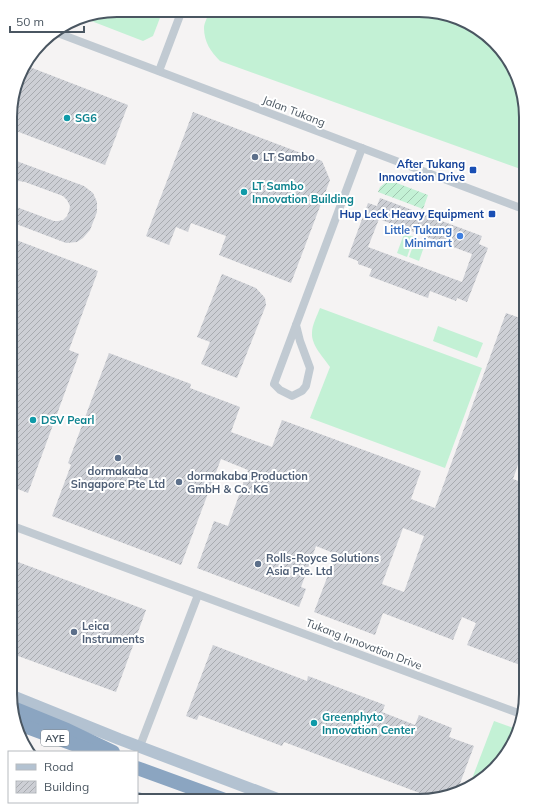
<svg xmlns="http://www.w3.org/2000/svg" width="536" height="811" font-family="Mulish,sans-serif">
<defs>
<pattern id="garden-furrows" width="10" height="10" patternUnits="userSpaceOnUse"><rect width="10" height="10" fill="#c3f1d5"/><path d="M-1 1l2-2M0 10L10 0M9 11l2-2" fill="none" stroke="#a0c6b0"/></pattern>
<pattern id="building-hatch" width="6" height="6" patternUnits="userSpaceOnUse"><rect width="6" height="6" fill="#cdcfd5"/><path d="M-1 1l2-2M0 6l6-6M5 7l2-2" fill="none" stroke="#a8abb0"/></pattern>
</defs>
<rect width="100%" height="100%" fill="#f5f3f3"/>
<!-- grass -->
<g fill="#c3f1d5">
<path d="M117,10H163L153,36L143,41L81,17Z"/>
<path d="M210,10L433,11L484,32L518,76L526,117V171L220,61C211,52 204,42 204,28C204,23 208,16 210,10Z"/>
<path d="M404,234L414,237L407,257L397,253Z"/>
<path d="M416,238L426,241L419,261L409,257Z"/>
<path d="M320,308L482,368L445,468L310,418L330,367C324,358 311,345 312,333C312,325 317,316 320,308Z"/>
<path d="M438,326L483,343L477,358L433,341Z"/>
<path d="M494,721L516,729L508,753L470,784Z"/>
</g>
<!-- garden -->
<path fill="url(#garden-furrows)" d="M389,180L428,195L423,209L378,192L380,187Z"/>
<!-- building -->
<g fill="url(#building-hatch)" fill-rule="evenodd">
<path d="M27,66L128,105L105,165L11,129V107Z"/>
<path d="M193,112L322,161L330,180L291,283L219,255L226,236L191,223L188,232L176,227L169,245L146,236Z"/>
<path d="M11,159L84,186L93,193L97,202V212L90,230L83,238L77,242L66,243L11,222V205L54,221H58L63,220L67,216L69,211L70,206L67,200L63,196L25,182L19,181L11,185Z"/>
<path d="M380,198L482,236L479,244L488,248L467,302L457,298L456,301L430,291L428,298L369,276L372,269L358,264V261L348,257L368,203L377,206ZM379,219L472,254L462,282L368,247Z"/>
<path d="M11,238L98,271L69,350L79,354L28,493L10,486Z"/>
<path d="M222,274L256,288L265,298L266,305L237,378L201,364L210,342L197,337Z"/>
<path d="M506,313L526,320V442L513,479L526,484V660L523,666L467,645L476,623L462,617L453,640L383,613L375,635L314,612L336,554L316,546L301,587L306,589L299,607L197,568L214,521L228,526L248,470L221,459L181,565L52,516L71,465L68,463L109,353L191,384L190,388L240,407L231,432L272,447L282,420L421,471L411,499L435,508ZM403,528L424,536L404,592L382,584Z"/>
<path d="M10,559L146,610L116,692L10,653Z"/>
<path d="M213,645L307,681L308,676L385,705L382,712L415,725L419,715L452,728L449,737L474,746L456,794L433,798L284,742L282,746L199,715L197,720L186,716Z"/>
</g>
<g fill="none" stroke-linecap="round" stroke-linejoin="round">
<!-- minor -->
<g stroke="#c1cad2" stroke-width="8">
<path d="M55,32L526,210"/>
<path d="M159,71L182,10"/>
<path d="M296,325L300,341L310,368L306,386L302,391L292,396L280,390L274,384L362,148"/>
<path d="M10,525L521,714"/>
<path d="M140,746L198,595"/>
</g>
<!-- primary -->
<path stroke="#b3c2d1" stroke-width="12" d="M10,695L119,739L283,801"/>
<!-- motorway -->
<g stroke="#8ba5c1" stroke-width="14">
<path d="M13,708L67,730L113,752"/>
<path d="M16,723L92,751"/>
<path d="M137,768L225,800"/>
<path d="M137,799L141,800"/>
</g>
</g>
<!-- markers -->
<g fill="#0f9aa8" stroke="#fff" stroke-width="1.5">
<circle cx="67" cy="118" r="4"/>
<circle cx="244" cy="192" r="4"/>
<circle cx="33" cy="420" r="4"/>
<circle cx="314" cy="723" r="4"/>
</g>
<g fill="#5c6f8a" stroke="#fff" stroke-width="1.5">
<circle cx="255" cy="157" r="4"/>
<circle cx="118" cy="458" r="4"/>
<circle cx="179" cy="482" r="4"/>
<circle cx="258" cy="564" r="4"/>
<circle cx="74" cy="632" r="4"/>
</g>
<g fill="#1a4fb4" stroke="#fff" stroke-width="1.5">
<rect x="469" y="166" width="8" height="8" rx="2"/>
<rect x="488" y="210" width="8" height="8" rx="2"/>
</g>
<circle fill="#3f7fe0" stroke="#fff" stroke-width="1.5" cx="460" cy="236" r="4"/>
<g text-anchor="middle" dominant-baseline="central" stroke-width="4" stroke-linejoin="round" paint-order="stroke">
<!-- shield labels -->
<rect fill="#fff" stroke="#808990" stroke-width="1" x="41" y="730" width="28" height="16" rx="3"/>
<g font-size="10" font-weight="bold" fill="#4a5661">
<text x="55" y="738">AYE</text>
</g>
<!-- street labels -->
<g font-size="11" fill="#4a5661" stroke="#fff">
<text transform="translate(294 111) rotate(21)">Jalan Tukang</text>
<text transform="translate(364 644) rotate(21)">Tukang Innovation Drive</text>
</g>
<!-- culture labels -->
<g font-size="11" font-weight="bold" fill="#0d838f" stroke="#fff" text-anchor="start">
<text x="75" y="118">SG6</text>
<text x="252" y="186">LT Sambo<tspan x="252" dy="13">Innovation Building</tspan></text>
<text x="41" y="420">DSV Pearl</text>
<text x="322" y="717">Greenphyto<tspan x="322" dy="13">Innovation Center</tspan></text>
</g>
<!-- service labels -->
<g font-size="11" font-weight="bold" fill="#4e5e75" stroke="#fff" text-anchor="start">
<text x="263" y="157">LT Sambo</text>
<text x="118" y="471" text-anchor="middle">dormakaba<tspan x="118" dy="13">Singapore Pte Ltd</tspan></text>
<text x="187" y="476">dormakaba Production<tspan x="187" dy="13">GmbH &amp; Co. KG</tspan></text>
<text x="266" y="558">Rolls-Royce Solutions<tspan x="266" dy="13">Asia Pte. Ltd</tspan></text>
<text x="82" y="626">Leica<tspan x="82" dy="13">Instruments</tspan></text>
</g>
<!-- transit labels -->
<g font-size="11" font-weight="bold" fill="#164399" stroke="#fff" text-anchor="end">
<text x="465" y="164">After Tukang<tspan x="465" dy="13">Innovation Drive</tspan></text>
<text x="484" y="214">Hup Leck Heavy Equipment</text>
</g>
<!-- shop labels -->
<g font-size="11" font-weight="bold" fill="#366cbe" stroke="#fff" text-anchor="end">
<text x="452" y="230">Little Tukang<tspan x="452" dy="13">Minimart</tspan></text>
</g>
</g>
<!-- crop -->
<path d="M0 0H536V811H0ZM117 17H419A100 100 0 0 1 519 117V694A100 100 0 0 1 419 794H117A100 100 0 0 1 17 694V117A100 100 0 0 1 117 17Z" fill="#fff" fill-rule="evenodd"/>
<path fill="none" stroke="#4a5661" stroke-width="2" d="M117 17H419A100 100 0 0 1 519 117V694A100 100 0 0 1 419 794H117A100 100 0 0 1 17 694V117A100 100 0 0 1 117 17Z"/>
<!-- legend -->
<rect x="8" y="751" width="130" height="52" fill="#ffffff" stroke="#b7bbc0"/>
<rect x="16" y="764" width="20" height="6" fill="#b3c2d1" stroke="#b7bbc0"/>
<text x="44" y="771" font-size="12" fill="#4a5661">Road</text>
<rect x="16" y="781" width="20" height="12" fill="url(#building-hatch)" stroke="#b7bbc0"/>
<text x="44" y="791" font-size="12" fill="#4a5661">Building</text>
<!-- scale -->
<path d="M10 26v6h74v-6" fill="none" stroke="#4a5661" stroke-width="2"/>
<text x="16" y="26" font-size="12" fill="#4a5661" stroke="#ffffff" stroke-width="3" paint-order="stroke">50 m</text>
</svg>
